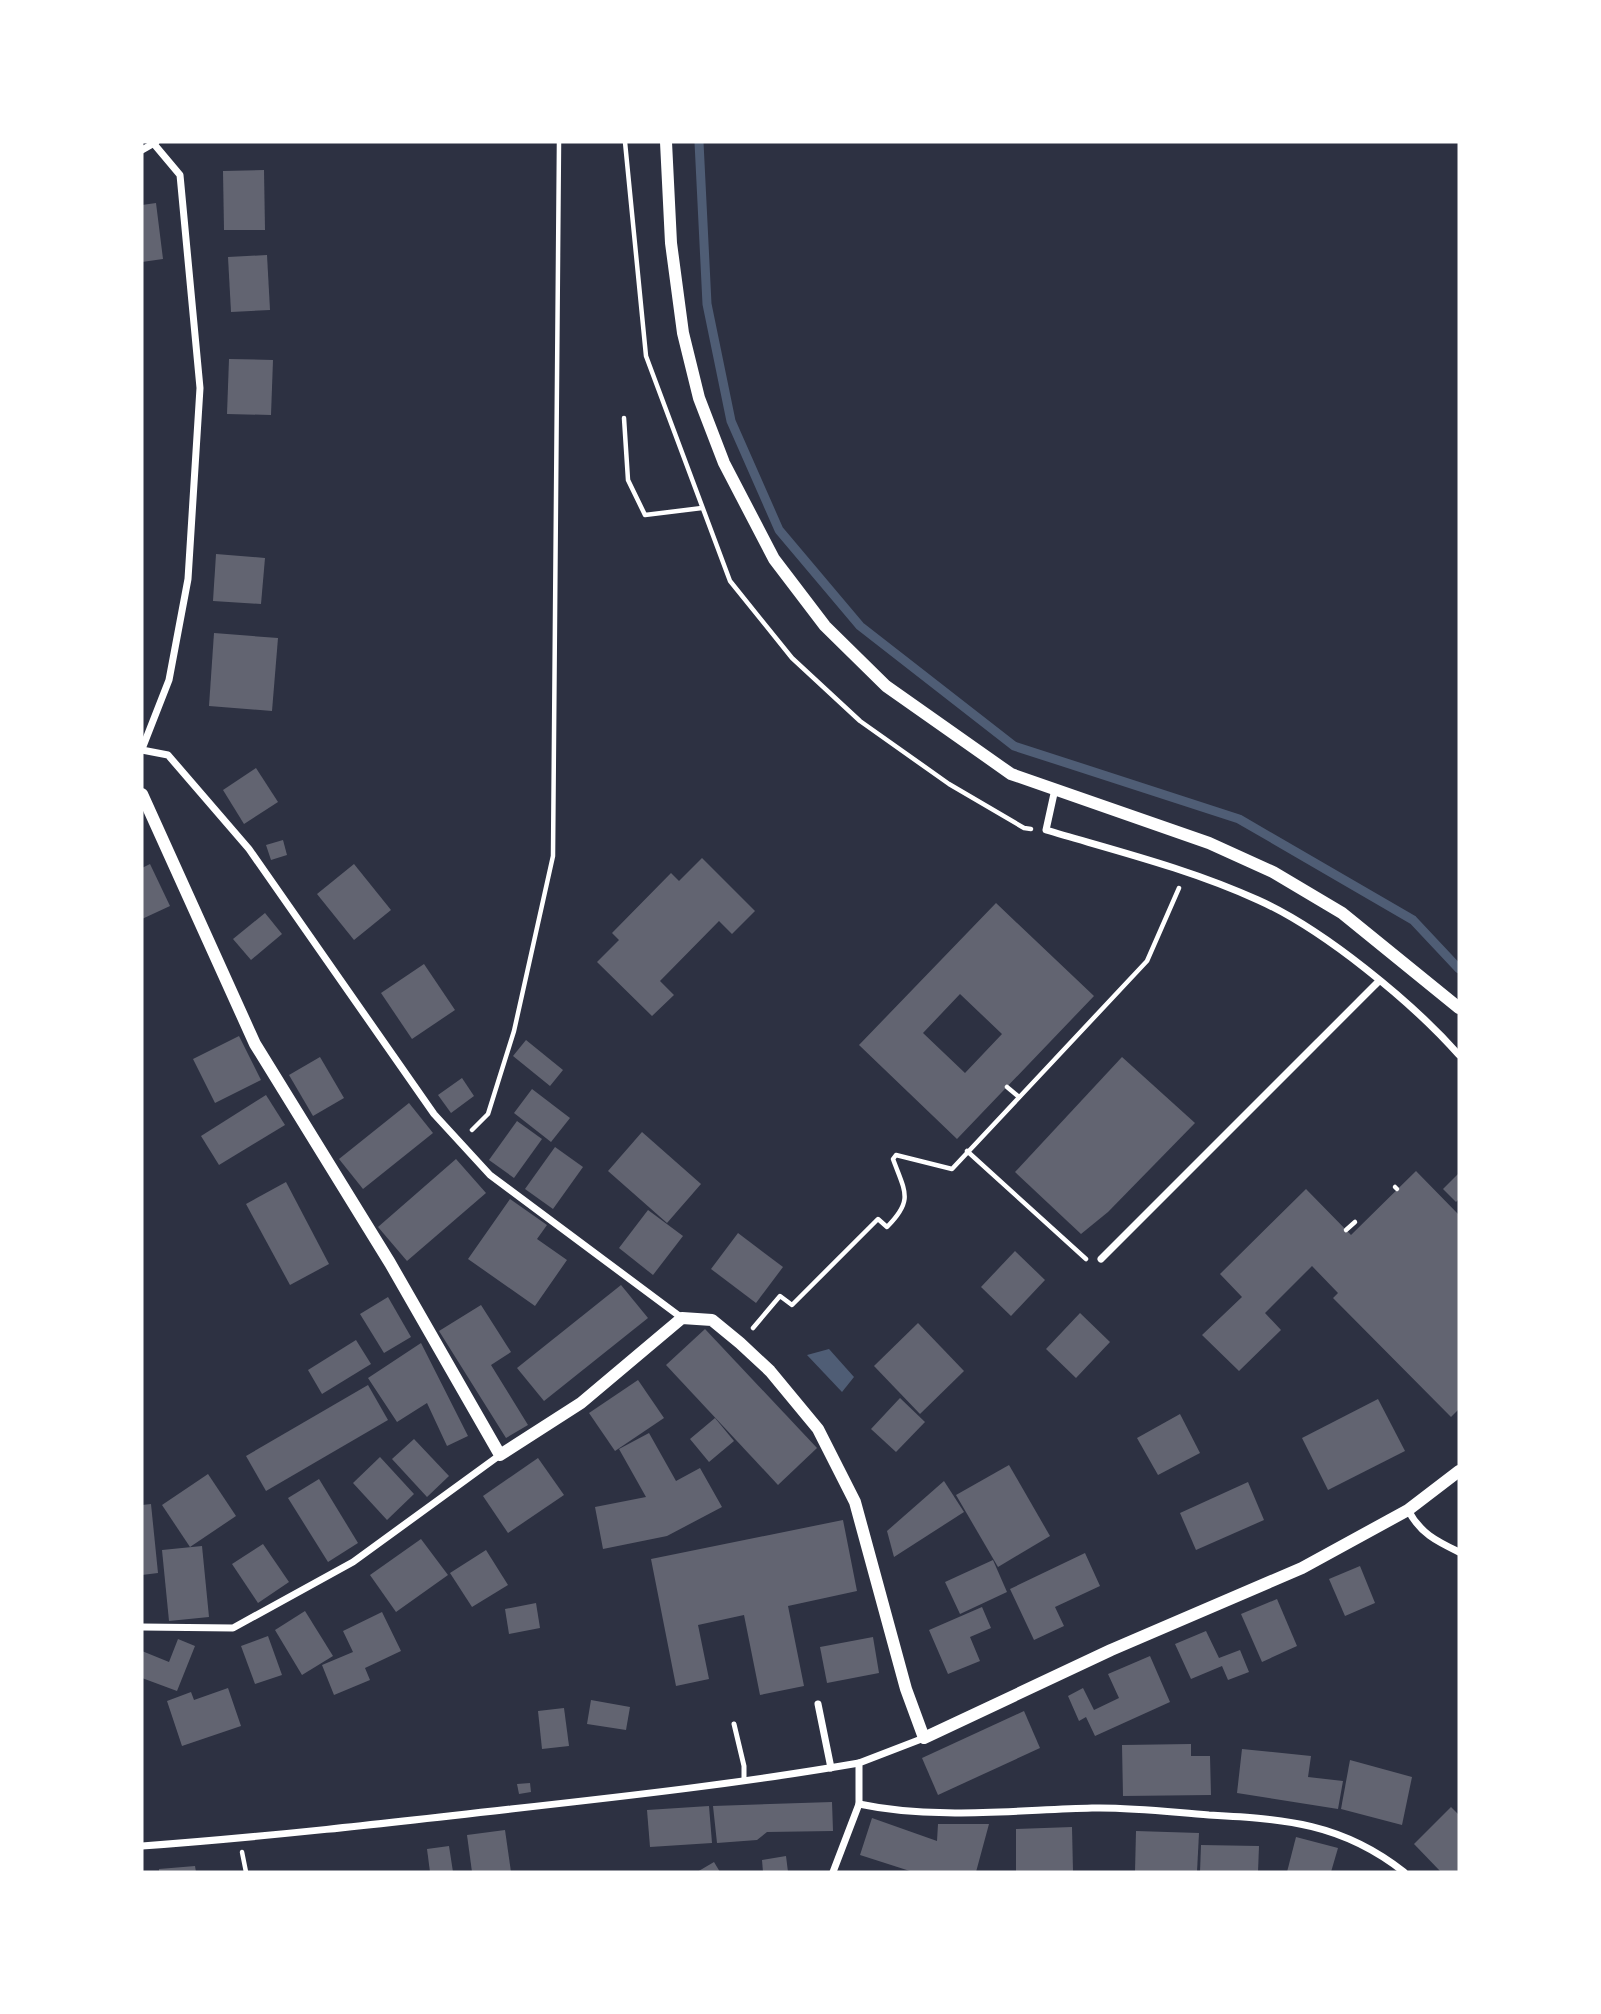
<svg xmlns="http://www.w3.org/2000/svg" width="1601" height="2014" font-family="Jost,sans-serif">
<rect width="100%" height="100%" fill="#2d3142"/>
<!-- water -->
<path fill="#4f5d75" d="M829,1349L854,1377L842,1392L807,1355Z"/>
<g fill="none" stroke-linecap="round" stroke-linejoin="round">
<!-- stream -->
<path stroke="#4f5d75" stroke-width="9" d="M699,142L707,304L731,421L779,530L860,626L1014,746L1239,819L1413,920L1459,969"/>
</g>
<!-- building -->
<g fill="#626471" fill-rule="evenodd">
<path d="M264,170L265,230H224L223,171Z"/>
<path d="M156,203L163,259L142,262V205Z"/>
<path d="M267,255L270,310L231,312L228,257Z"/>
<path d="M229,359L273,360L271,415L227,414Z"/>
<path d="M216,554L265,558L261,604L213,601Z"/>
<path d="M214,633L278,638L272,711L209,706Z"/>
<path d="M256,768L278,802L244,824L223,790Z"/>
<path d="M283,840L287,855L271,860L266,845Z"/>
<path d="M702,858L755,911L732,934L719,921L660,981L674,995L652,1016L597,962L619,940L612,933L671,873L679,881Z"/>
<path d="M150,864L170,906L142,919V868Z"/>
<path d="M354,864L391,910L354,940L317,894Z"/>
<path d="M996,903L1094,996L957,1139L859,1045ZM960,994L1002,1034L965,1073L923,1033Z"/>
<path d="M265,913L282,934L251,960L233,939Z"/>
<path d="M424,964L455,1010L412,1039L381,993Z"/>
<path d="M239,1036L261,1080L215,1103L193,1059Z"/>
<path d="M526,1040L563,1070L550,1086L513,1056Z"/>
<path d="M320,1057L344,1098L313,1116L289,1075Z"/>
<path d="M1122,1057L1195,1123L1108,1212L1081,1234L1015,1172Z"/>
<path d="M462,1078L474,1096L451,1113L438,1095Z"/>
<path d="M532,1089L570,1118L551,1142L514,1113Z"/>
<path d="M266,1095L285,1125L219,1165L201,1136Z"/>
<path d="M409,1103L433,1133L363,1189L339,1159Z"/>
<path d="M517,1121L542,1139L514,1178L489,1160Z"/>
<path d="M642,1132L701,1184L667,1223L608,1171Z"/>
<path d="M555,1147L583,1167L553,1209L525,1189Z"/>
<path d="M456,1159L486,1193L407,1261L378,1227Z"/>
<path d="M1416,1171L1459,1215V1409L1451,1417L1333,1298L1338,1293L1312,1266L1265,1313L1281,1330L1239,1371L1202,1335L1242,1297L1220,1274L1306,1189L1351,1235Z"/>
<path d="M1459,1173V1199L1456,1202L1443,1189Z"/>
<path d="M286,1182L329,1264L290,1285L246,1204Z"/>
<path d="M510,1199L547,1225L537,1239L567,1260L535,1306L468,1259Z"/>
<path d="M648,1210L683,1236L653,1275L619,1248Z"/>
<path d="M738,1233L783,1267L756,1303L711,1269Z"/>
<path d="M1015,1251L1045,1280L1011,1316L981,1287Z"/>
<path d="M621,1285L648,1318L544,1401L517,1368Z"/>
<path d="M388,1297L411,1337L384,1353L360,1314Z"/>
<path d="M481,1305L511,1352L491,1365L528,1425L506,1438L439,1331Z"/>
<path d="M1080,1313L1110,1342L1076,1378L1046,1349Z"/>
<path d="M918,1323L964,1371L920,1414L874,1366Z"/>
<path d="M705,1329L817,1448L778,1485L666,1365Z"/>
<path d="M356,1340L371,1364L322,1394L308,1370Z"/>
<path d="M421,1343L468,1436L447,1446L427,1403L397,1422L368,1378Z"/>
<path d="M638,1380L664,1418L615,1451L589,1413Z"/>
<path d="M368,1385L388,1420L266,1491L246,1456Z"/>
<path d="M900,1398L925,1422L896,1452L871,1429Z"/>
<path d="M1378,1399L1405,1451L1328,1490L1302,1438Z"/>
<path d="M1180,1414L1200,1453L1158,1475L1137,1438Z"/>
<path d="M715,1418L734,1441L709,1462L690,1439Z"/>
<path d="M649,1433L676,1481L700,1468L722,1507L667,1536L603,1549L595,1507L646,1497L619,1449Z"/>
<path d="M414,1439L449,1476L427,1497L392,1459Z"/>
<path d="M380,1457L414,1494L387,1520L353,1483Z"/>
<path d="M538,1458L564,1495L508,1533L483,1496Z"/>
<path d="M1009,1465L1050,1536L998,1567L956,1495Z"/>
<path d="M208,1474L236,1516L190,1547L162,1505Z"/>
<path d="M319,1479L358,1543L328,1562L288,1498Z"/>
<path d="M944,1481L964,1512L894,1557L887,1531Z"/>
<path d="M1248,1482L1264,1520L1196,1550L1180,1513Z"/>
<path d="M151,1504L158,1573L142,1575V1505Z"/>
<path d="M843,1520L857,1591L788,1606L804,1686L760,1695L744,1615L698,1625L709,1679L676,1686L651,1559Z"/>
<path d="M421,1539L448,1575L396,1612L370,1575Z"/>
<path d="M263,1544L289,1582L258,1603L232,1564Z"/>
<path d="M202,1546L209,1617L169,1621L162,1550Z"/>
<path d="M486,1550L508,1585L472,1607L450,1573Z"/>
<path d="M1085,1553L1100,1586L1055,1607L1064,1626L1034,1640L1010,1589Z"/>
<path d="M993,1560L1007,1592L960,1614L945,1582Z"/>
<path d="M1360,1566L1375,1603L1345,1616L1329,1579Z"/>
<path d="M1277,1599L1297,1646L1262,1662L1241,1614Z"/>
<path d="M536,1603L540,1628L509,1634L505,1609Z"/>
<path d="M982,1607L991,1628L970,1637L980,1661L948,1674L929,1630Z"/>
<path d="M305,1611L333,1656L302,1675L275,1630Z"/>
<path d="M382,1612L401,1651L365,1668L370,1680L334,1695L322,1665L353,1652L343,1631Z"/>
<path d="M1206,1631L1219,1658L1240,1650L1249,1672L1228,1680L1222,1666L1191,1679L1175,1644Z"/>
<path d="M268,1636L282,1675L255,1684L241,1646Z"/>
<path d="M873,1637L879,1673L827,1683L820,1647Z"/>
<path d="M178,1639L195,1646L177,1691L142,1678V1651L169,1662Z"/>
<path d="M1150,1656L1170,1702L1095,1736L1086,1717L1079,1721L1068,1696L1083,1688L1094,1710L1119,1698L1108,1674Z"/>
<path d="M228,1688L241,1726L182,1746L167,1701L191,1692L194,1700Z"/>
<path d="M591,1700L630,1707L626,1730L587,1724Z"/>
<path d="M564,1708L569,1746L542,1749L538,1711Z"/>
<path d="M1024,1711L1040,1748L938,1795L922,1758Z"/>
<path d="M1191,1744V1756H1210L1211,1795L1123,1796L1122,1745Z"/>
<path d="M1242,1749L1311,1756L1308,1777L1343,1781L1338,1809L1237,1793Z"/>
<path d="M1350,1760L1412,1777L1402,1825L1341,1809Z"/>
<path d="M530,1783L531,1792L519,1794L517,1784Z"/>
<path d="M832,1802L833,1831L767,1832L757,1840L717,1843L713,1806Z"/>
<path d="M709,1806L712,1843L650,1847L647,1810Z"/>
<path d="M1451,1807L1459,1815V1872H1441L1414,1844Z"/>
<path d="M872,1818L937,1841L938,1824H989L976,1872H913L860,1855Z"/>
<path d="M1072,1827L1073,1872H1016V1829Z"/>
<path d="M505,1830L511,1872H472L467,1835Z"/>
<path d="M1136,1831L1199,1833L1197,1872H1135Z"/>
<path d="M1296,1837L1338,1848L1331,1872H1287Z"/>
<path d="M1201,1845L1259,1846L1258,1872H1200Z"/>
<path d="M449,1846L453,1872H430L427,1849Z"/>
<path d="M786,1856L788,1872H763L762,1860Z"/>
<path d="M714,1862L720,1872H697Z"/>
<path d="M195,1866L196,1872H159V1869Z"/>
</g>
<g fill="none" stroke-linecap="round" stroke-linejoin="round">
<!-- path -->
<g stroke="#fff" stroke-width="4.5">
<path d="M625,142L646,356L730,581L792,658L860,721L949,784L1024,828L1031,829"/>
<path d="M624,418L628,480L645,515L702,508"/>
<path d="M1007,1087L1019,1097"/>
<path d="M472,1130L488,1114L514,1031L553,856L559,142"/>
<path d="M967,1151L1086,1259"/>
<path d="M1395,1187L1397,1189"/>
<path d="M1346,1230L1355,1222"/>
<path d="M753,1328L780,1296L792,1305L878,1219L887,1227C914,1200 905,1192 893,1159L896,1155L952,1169L1147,961L1179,888"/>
<path d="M242,1852L246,1872"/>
</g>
<!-- service -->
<path stroke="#fff" stroke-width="5" d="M734,1724L744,1766V1781"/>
<!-- minor -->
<g stroke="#fff" stroke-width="7">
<path d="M142,150L156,142"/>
<path d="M142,749L169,680L188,579L200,388L180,175L154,144"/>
<path d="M142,750L168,755L249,849L434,1114L490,1175L682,1318"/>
<path d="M1055,789L1046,830C1117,851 1190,869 1258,900C1323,929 1412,1002 1459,1055"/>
<path d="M1101,1259L1379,981"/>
<path d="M1408,1510C1420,1533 1436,1541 1459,1552"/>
<path d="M142,1627L233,1628L353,1562L500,1455"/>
<path d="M818,1704L831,1768"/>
<path d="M859,1804C934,1820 1015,1810 1092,1808C1131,1807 1170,1812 1209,1815C1285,1819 1342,1823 1404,1872"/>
<path d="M142,1846C265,1837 388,1823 511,1809C628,1796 743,1783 859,1763"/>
<path d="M833,1872L859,1804V1763L924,1738"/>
</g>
<!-- tertiary -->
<g stroke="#fff" stroke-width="12">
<path d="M666,142L671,243L683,333L699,398L724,463L774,559L825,626L886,686L1011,774L1209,843L1273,872L1342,913L1459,1008"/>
<path d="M142,794L255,1044L390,1263L500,1455L581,1403L682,1318L712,1320L740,1343L770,1371L818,1429L855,1502L906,1689L924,1738L1111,1650L1302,1568L1408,1510L1459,1471"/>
</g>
</g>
<!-- border -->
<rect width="1601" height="2014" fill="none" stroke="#ffffff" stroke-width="287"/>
</svg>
